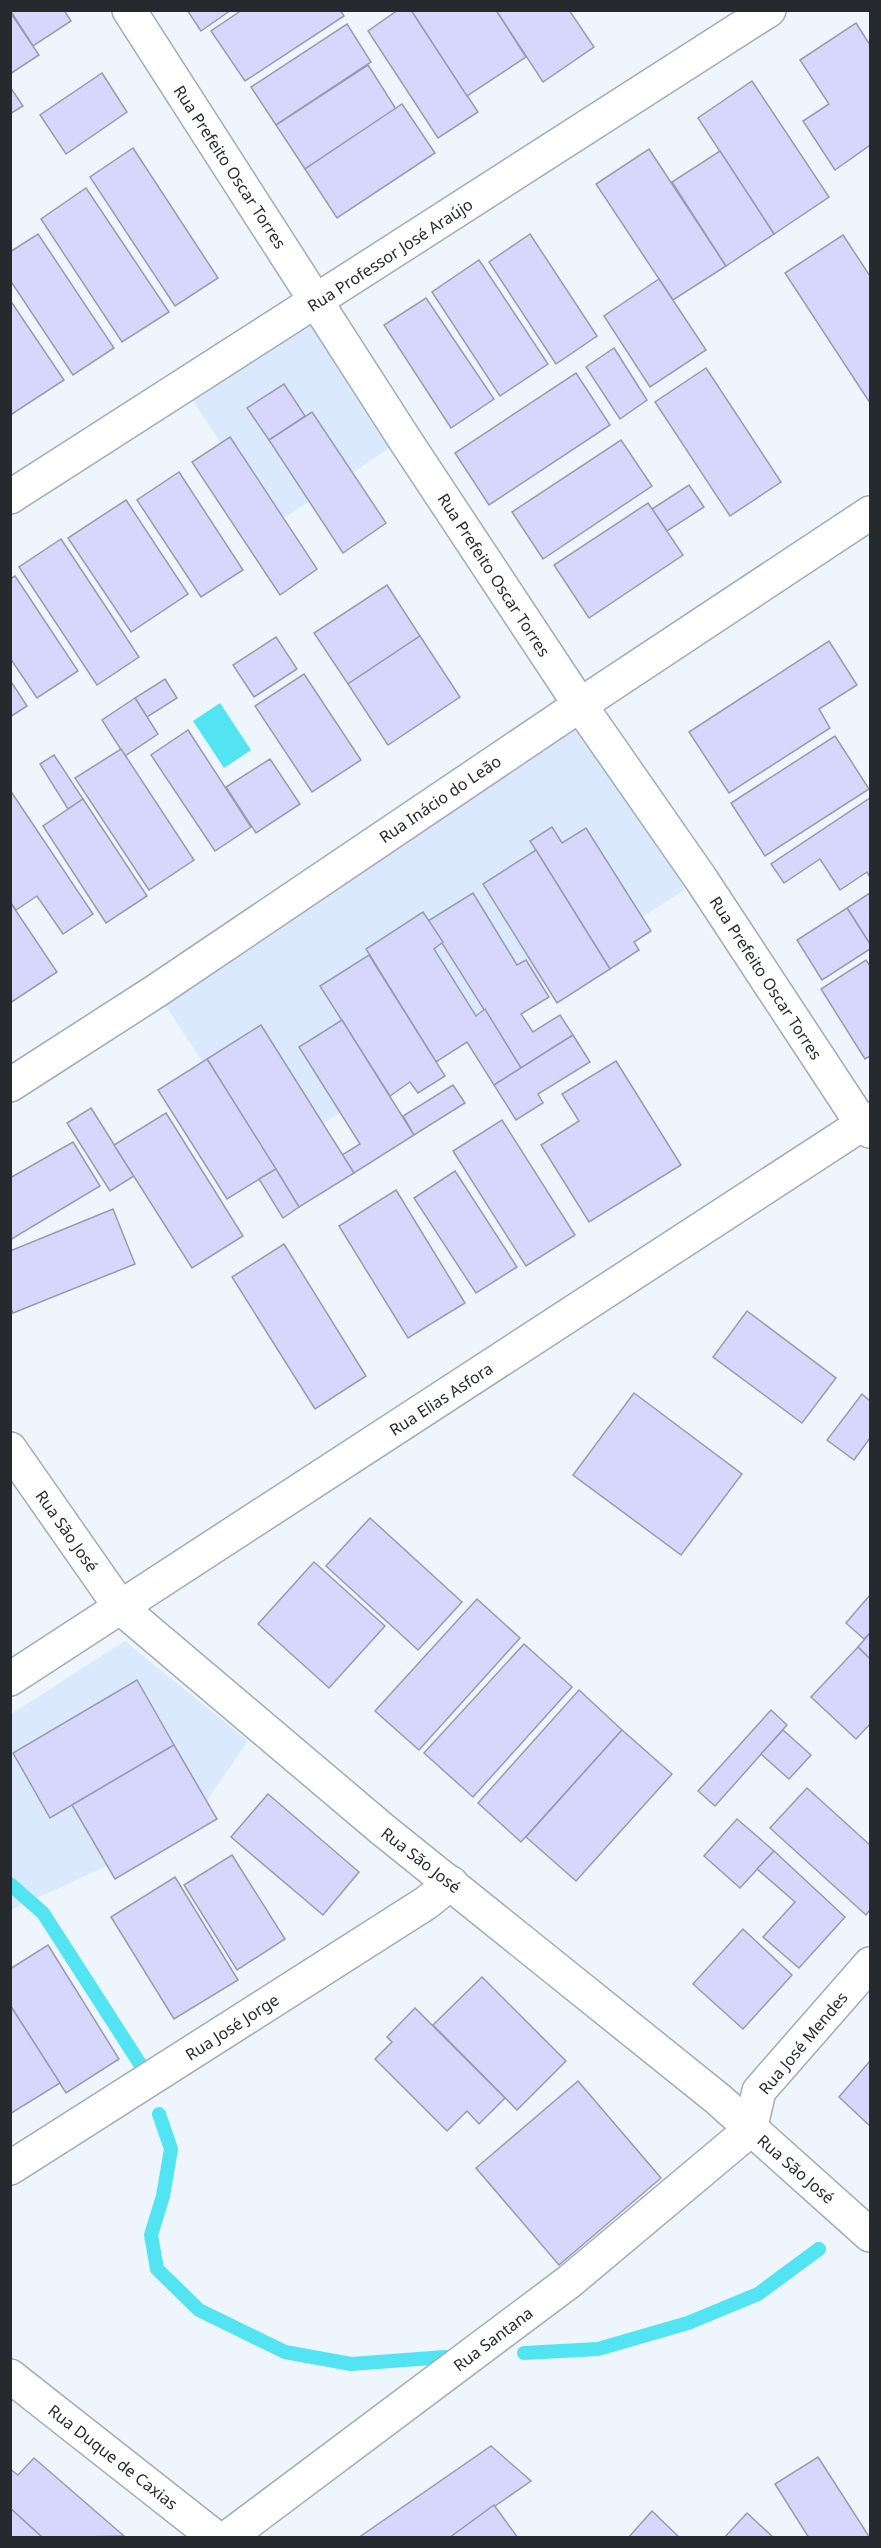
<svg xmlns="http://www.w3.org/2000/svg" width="881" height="2548" font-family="'Noto Sans',sans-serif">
<rect width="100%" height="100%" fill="#eff5fd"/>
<!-- built -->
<g fill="#dae9fd">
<path d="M320,298L409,435L275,524L183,386Z"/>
<path d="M591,712L701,879L267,1160L156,991Z"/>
<path d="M125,1641L248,1741L187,1829L11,1910V1714Z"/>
</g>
<!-- water -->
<path fill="#53e4f4" d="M220,703L251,750L224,768L193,721Z"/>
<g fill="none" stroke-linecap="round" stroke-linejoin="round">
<!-- stream -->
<g stroke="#53e4f4" stroke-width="14">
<path d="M10,1884L43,1913L142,2067"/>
<path d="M159,2114L171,2149L163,2196L151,2235L157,2269L199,2310L285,2352L351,2364L445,2357"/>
<path d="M524,2353L598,2349L688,2323L758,2294L819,2249"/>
</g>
</g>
<!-- building -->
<g fill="#d5d8fc" stroke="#9a9baa" stroke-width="1.5">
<path d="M10,10H64L71,21L33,46Z"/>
<path d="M187,10H231L201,31Z"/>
<path d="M242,10H340L344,16L245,81L211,31Z"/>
<path d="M398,10H411L478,112L438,138L368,31Z"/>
<path d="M411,10H496L526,57L467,96Z"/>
<path d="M496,10H569L594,47L543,82Z"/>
<path d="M10,12L39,55L10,74Z"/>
<path d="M856,23L870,45V145L835,170L803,121L829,104L800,60Z"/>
<path d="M347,24L371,62L276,125L251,87Z"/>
<path d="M368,65L396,109L305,169L276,125Z"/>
<path d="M102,73L127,112L66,154L40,115Z"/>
<path d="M752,81L829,197L774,234L698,118Z"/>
<path d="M10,87L23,106L10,114Z"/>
<path d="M402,104L435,153L337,218L305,169Z"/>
<path d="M133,148L218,278L175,306L90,177Z"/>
<path d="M649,149L726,266L673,300L596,184Z"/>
<path d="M720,151L774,234L726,266L672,182Z"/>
<path d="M86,188L169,312L122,342L41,219Z"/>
<path d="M38,234L114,348L73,375L10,280V252Z"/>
<path d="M530,234L597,336L556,364L489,262Z"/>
<path d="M843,235L870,276V403L785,273Z"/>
<path d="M479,260L548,364L500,396L432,292Z"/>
<path d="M659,279L706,350L650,387L604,316Z"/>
<path d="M426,298L494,399L451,428L384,325Z"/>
<path d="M10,300L64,380L12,414L10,412Z"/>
<path d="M614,348L647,400L620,419L586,367Z"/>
<path d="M706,368L781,482L730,516L655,402Z"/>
<path d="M576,373L610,425L489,505L455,453Z"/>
<path d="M284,384L305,416L269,440L247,408Z"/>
<path d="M312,412L386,523L343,553L269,440Z"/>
<path d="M230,437L317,569L280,595L192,462Z"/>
<path d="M621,440L652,486L543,559L512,512Z"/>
<path d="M179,472L243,570L201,597L137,500Z"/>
<path d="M689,485L704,507L667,531L652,509Z"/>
<path d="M126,500L188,594L131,632L68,538Z"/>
<path d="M648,503L683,555L589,618L554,565Z"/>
<path d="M61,539L139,657L97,685L19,567Z"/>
<path d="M15,576L78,671L37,698L10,658V579Z"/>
<path d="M387,585L420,636L348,684L314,633Z"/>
<path d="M420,636L460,697L388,745L348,684Z"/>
<path d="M276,637L297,669L254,697L233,665Z"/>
<path d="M829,641L857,685L819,709L830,728L729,793L689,732Z"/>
<path d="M304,674L361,760L312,792L255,706Z"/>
<path d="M165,679L177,698L147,717L135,698Z"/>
<path d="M10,680L27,706L10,717Z"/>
<path d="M135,698L158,734L125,756L102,720Z"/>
<path d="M188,730L251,827L215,851L151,755Z"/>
<path d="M835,736L869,789L765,856L731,803Z"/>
<path d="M121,749L194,860L149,890L75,778Z"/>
<path d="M54,755L83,799L68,809L40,764Z"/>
<path d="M270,759L300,804L256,833L226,787Z"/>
<path d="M10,790L93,914L63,934L37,896L16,910L10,902Z"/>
<path d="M870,798V877L867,872L840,890L820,859L784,883L771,864Z"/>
<path d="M83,799L147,896L106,923L43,826Z"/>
<path d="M552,827L562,843L586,828L651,931L634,942L639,950L610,969L530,841Z"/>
<path d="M536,850L610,969L557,1003L483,884Z"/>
<path d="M473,893L517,965L526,960L549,997L521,1014L533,1032L560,1015L573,1035L521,1068L428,921Z"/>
<path d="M870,893V944L847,908Z"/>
<path d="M10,902L57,972L10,1003Z"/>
<path d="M847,908L870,944V949L822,980L797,940Z"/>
<path d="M423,912L443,942L434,949L476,1016L485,1009L521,1068L494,1085L467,1042L436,1062L366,949Z"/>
<path d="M369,955L445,1076L418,1093L410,1082L390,1096L320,986Z"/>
<path d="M866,960L870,966V1056L865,1059L821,989Z"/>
<path d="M342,1020L414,1135L354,1173L342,1155L360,1144L299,1047Z"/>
<path d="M261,1025L354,1173L299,1207L207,1059Z"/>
<path d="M573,1035L590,1062L538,1094L543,1103L516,1120L494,1085Z"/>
<path d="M207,1059L276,1169L227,1199L158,1090Z"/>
<path d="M616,1061L681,1165L589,1222L541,1145L579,1121L562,1094Z"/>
<path d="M453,1085L465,1103L414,1135L403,1116Z"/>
<path d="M91,1108L134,1176L110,1191L67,1123Z"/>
<path d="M166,1113L243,1236L192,1268L114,1145Z"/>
<path d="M502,1120L575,1235L526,1266L453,1151Z"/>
<path d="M73,1142L100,1186L10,1240V1178Z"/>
<path d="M276,1169L299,1207L283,1218L259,1179Z"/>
<path d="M455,1171L517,1267L476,1293L414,1198Z"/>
<path d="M396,1190L465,1303L408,1338L339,1226Z"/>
<path d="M113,1209L135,1264L13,1313L10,1308V1251Z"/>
<path d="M284,1244L366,1376L315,1409L232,1277Z"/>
<path d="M747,1311L836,1378L802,1423L713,1357Z"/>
<path d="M634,1393L742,1474L681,1555L573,1475Z"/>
<path d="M862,1394L870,1401V1438L854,1460L827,1440Z"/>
<path d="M370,1518L462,1602L418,1650L326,1566Z"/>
<path d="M314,1562L385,1626L329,1688L258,1624Z"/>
<path d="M870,1595V1633L864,1639L846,1623Z"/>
<path d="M477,1599L520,1638L419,1750L375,1711Z"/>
<path d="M870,1633V1659L858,1647Z"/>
<path d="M524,1644L572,1687L473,1797L424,1753Z"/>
<path d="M858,1647L870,1659V1724L856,1739L811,1697Z"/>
<path d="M137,1680L174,1745L50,1818L13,1753Z"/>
<path d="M579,1690L622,1730L521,1842L478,1803Z"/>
<path d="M771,1710L787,1725L715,1806L698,1791Z"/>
<path d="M622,1730L672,1774L576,1881L526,1837Z"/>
<path d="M783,1730L811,1755L789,1779L761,1754Z"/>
<path d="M174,1745L217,1819L115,1879L72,1805Z"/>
<path d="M807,1788L870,1845V1910L866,1915L770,1828Z"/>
<path d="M268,1794L359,1872L323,1915L231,1837Z"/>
<path d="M737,1819L774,1851L740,1888L704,1856Z"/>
<path d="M774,1851L845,1917L799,1968L763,1937L795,1902L757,1869Z"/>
<path d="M232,1855L285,1939L237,1970L184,1885Z"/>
<path d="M175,1877L238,1980L174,2019L111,1917Z"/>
<path d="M743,1929L792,1975L743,2029L693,1984Z"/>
<path d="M48,1945L119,2059L66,2093L10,2005V1969Z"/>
<path d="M482,1977L566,2061L517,2110L433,2025Z"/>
<path d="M10,2005L60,2083L10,2114Z"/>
<path d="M415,2008L505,2098L479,2124L467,2111L447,2131L375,2059L392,2042L387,2037Z"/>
<path d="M870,2061V2126L839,2097Z"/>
<path d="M578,2081L661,2178L559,2265L476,2168Z"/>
<path d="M491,2446L531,2481L449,2538H358Z"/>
<path d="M818,2457L870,2538H809L775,2484Z"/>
<path d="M34,2458L124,2536L43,2538L10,2508V2469L18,2475Z"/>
<path d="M494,2505L518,2538H449Z"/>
<path d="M10,2508L43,2538H10Z"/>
<path d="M652,2511L680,2538H628Z"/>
<path d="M747,2513L774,2538H724Z"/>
</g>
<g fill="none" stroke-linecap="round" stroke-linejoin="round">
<!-- minor casing -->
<g stroke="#a2abb8" stroke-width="36">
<g id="minor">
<path d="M129,10L405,440L580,705L701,879L862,1124L870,1131"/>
<path d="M10,497L769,10"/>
<path d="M10,1085L156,991L580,705L870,513"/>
<path d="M10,1449L121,1608L382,1829L718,2099L870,2235"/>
<path d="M10,1679L870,1119"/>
<path d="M10,2168L426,1903L451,1883"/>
<path d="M10,2376L216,2538"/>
<path d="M227,2538L570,2281L750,2130L759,2091L870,1964"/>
</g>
</g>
<!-- minor -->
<use href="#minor" stroke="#fff" stroke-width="33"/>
</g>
<g text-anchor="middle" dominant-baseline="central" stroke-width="4.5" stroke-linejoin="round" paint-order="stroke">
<!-- street labels -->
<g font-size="16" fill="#262a2f" stroke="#fff">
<text transform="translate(230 167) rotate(57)">Rua Prefeito Oscar Torres</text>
<text transform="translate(390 255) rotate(-33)">Rua Professor José Araújo</text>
<text transform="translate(494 575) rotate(57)">Rua Prefeito Oscar Torres</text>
<text transform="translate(440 799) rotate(-34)">Rua Inácio do Leão</text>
<text transform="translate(766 978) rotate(57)">Rua Prefeito Oscar Torres</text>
<text transform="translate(441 1399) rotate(-33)">Rua Elias Asfora</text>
<text transform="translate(67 1531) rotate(55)">Rua São José</text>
<text transform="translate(421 1860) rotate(38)">Rua São José</text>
<text transform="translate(232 2027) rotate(-33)">Rua José Jorge</text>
<text transform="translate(803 2043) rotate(-50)">Rua José Mendes</text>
<text transform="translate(796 2169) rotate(41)">Rua São José</text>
<text transform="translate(493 2339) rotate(-37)">Rua Santana</text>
<text transform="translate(113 2457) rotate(38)">Rua Duque de Caxias</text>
</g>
</g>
<!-- border -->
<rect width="881" height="2548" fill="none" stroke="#262a2f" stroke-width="24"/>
</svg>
